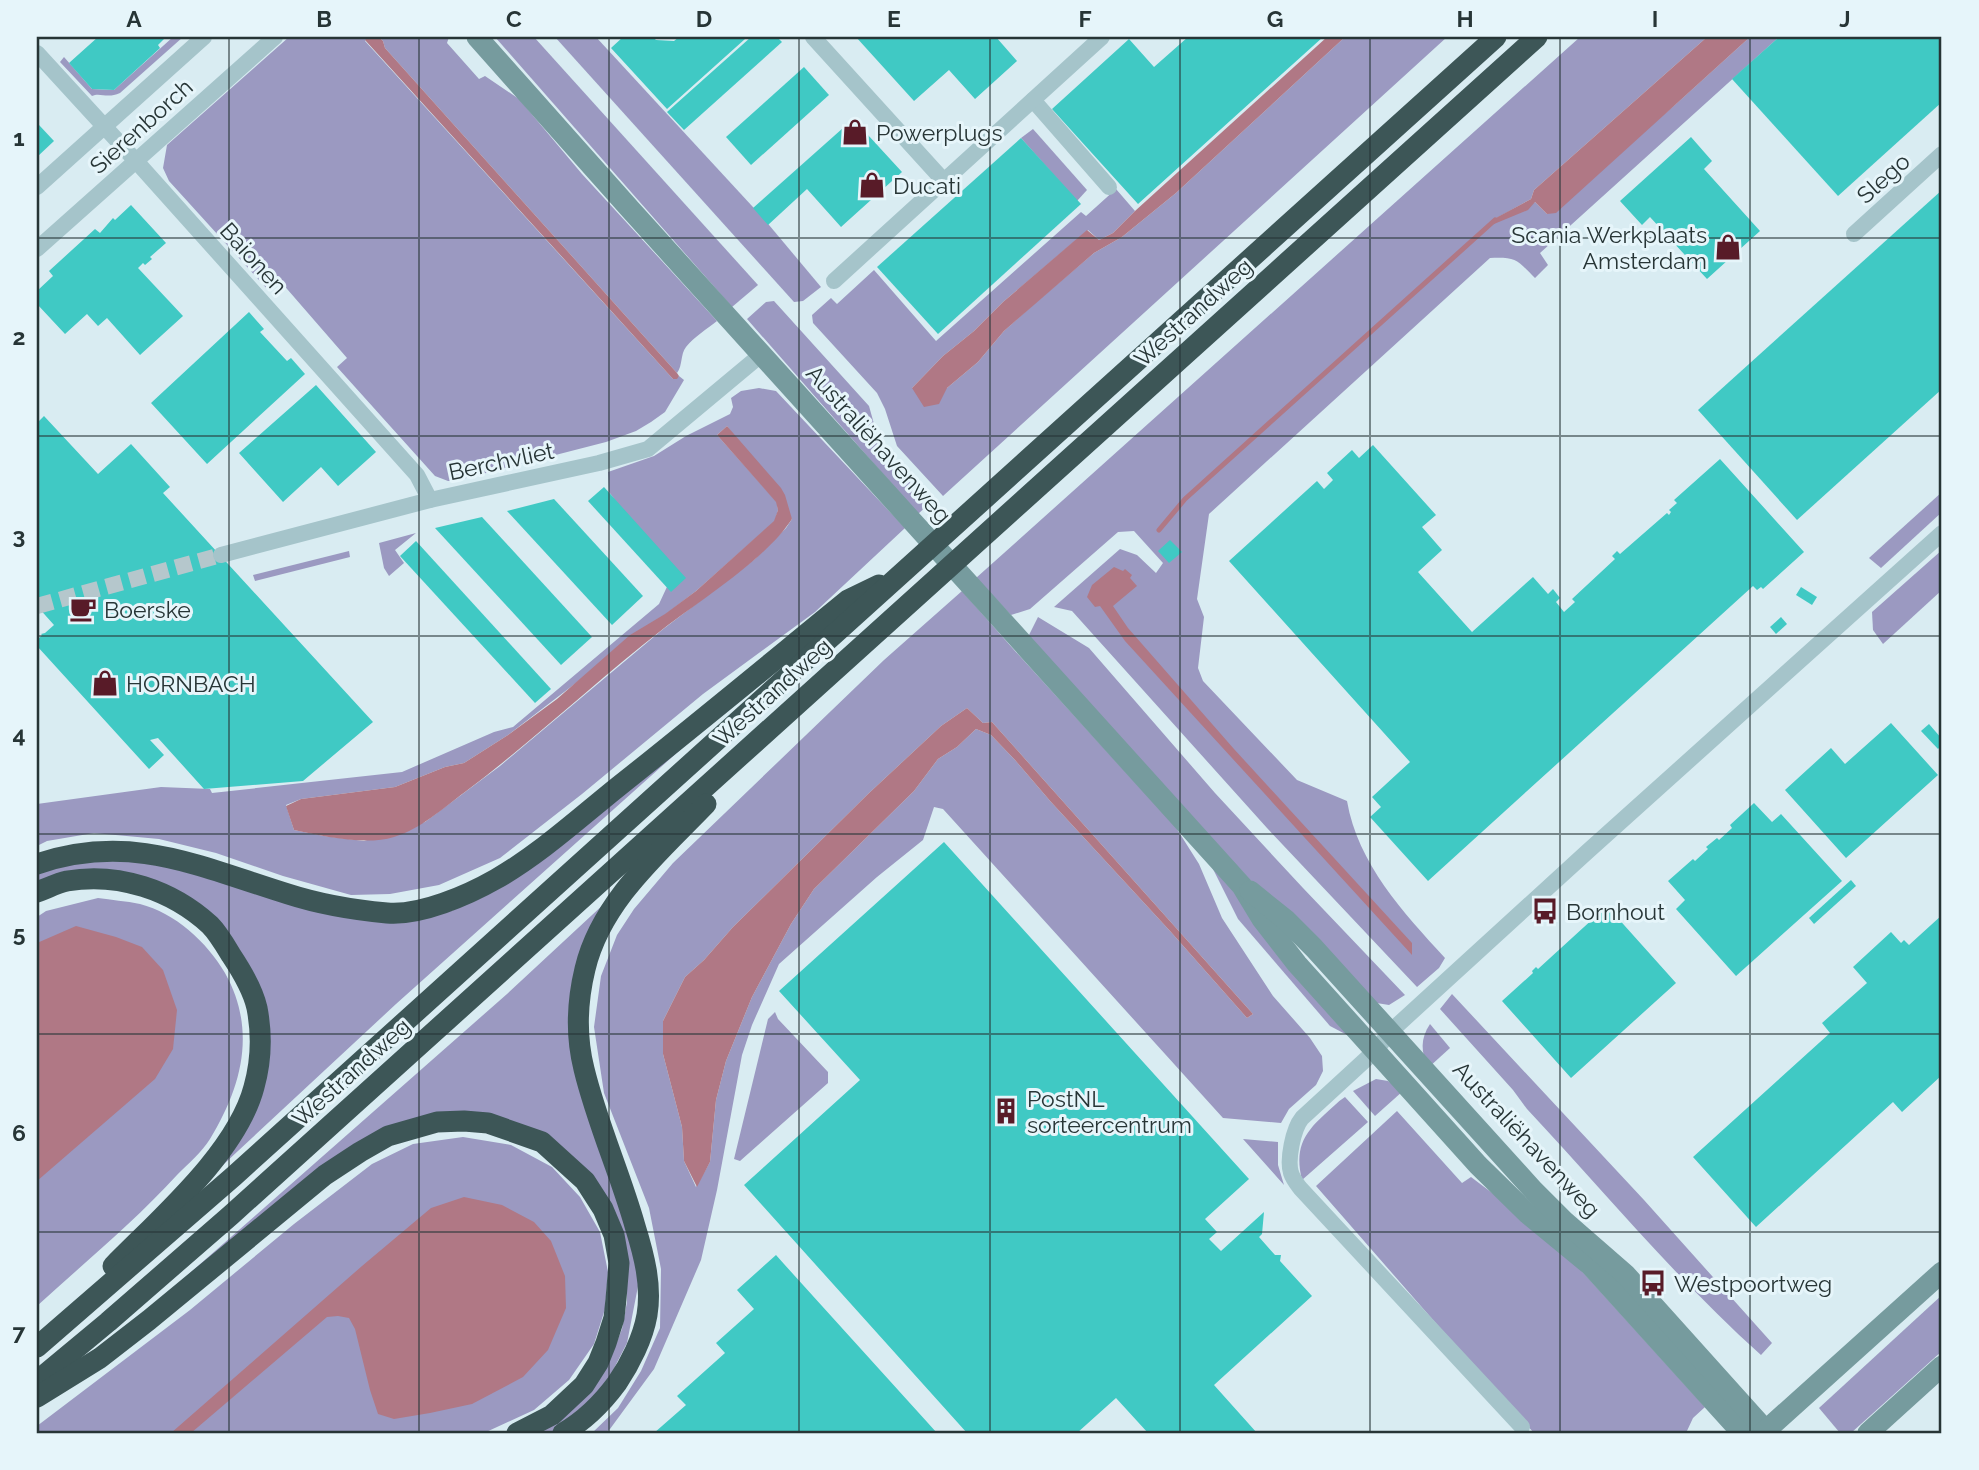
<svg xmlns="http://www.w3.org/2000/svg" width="1979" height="1470" font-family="Raleway,sans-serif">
<rect width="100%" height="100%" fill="#d9ecf2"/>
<!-- green -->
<g fill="#9b99c1" fill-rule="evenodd">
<path d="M173,37H183L120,93C107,99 100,92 92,96L60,62L64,57L92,89L114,90Z"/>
<path d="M289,37H368L365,41L673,379L679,376L684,380L665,412L651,422L636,431L606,442L455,481H448L435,476L337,367L347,358L281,282L268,290L169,181L163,168L167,145Z"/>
<path d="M379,37H449L447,43L479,79L485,76L519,99L582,174L717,321C707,329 694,337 686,347C680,355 683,365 677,373L385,48L383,41Z"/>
<path d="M495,37H534L758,285L732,307Z"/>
<path d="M555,37H596L764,219L821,287L803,301L794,302Z"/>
<path d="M1345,37H1447L943,496L897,446L885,409L877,393L813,323L812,315L831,298L837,304L874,270L936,341L1081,212L1086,216L1116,189L1135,211L1113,233L1099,240L1088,230L1003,302L974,331L943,356L912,388H947L978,362L1004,331L1034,304L1094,253L1122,237L1176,193Z"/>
<path d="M1580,37H1707L1534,190L1531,199L1493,220L1535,202L1547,214L1676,104L1750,37H1779L1540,253L1548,265L1535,278C1517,260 1517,257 1490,258L1209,514L1197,599L1204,617L1198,668L1203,681L1297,780L1347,801C1358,864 1403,912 1445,958L1439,968L1417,987L1267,828L1072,611L1054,607L1120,549L1137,555L1156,573L1163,563L1134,531L1118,532L1030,609L1011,615L976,578Z"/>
<path d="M1033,129L1087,190L1077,201L1021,138Z"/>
<path d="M774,301L869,406L881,449L929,504L918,514L747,319L766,302Z"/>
<path d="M759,388L776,391L905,528L815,612L703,694L582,794L500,858L439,885L390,894L351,895L283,876L216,853L159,839L94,833L47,841L37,846V804L161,787L210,789L212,793L402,772L494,732L513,727L659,604L672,576L609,492L608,472L654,456L686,436L730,414L733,407L731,398L741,391ZM727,426L792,519L786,528L755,559L662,630L500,766L425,822L364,841L324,836L294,830L286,805L301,799L395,787L445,767L464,763L508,735L696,591L775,521L778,510L777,502L717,435Z"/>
<path d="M1942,492V512L1881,568L1869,558Z"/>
<path d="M416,533L395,550L404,563L389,576L384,568L379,543Z"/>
<path d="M1942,550V590L1883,644L1873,630L1872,612Z"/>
<path d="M349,551L350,557L255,581L253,575Z"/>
<path d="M962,591L1015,651L1175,826L1199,864L1222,918L1273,996L1310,1038L1322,1056L1323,1071L1316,1085L1289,1109L1281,1123L1223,1118L943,809L934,807L923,840L877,877L779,964L752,1025L742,1055L717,1190L701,1260L654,1369L610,1429L605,1433H592L618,1408L641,1371L660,1328L661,1269L649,1208L604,1093L594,1027L601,976L617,935L634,909L673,863L884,660ZM967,708L983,723L992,722L1253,1014L1247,1018L1170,931L1051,802L1015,760L991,735L976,729L957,747L938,759L914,791L814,889L791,924L752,997L726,1061L716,1100L710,1162L696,1187L684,1161L682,1127L663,1054V1021L685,977L704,960L733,927L868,794L941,726Z"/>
<path d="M1038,617L1089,648L1215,793L1303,888L1405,995L1389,1005L1364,1001L1235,864L1028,637Z"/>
<path d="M699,733L396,1004L210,1177L240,1135L264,1002L248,963L224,930L153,883L37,886V873L78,862L124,860L166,865L311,908L452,911Z"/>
<path d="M1207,857L1351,1037L1330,1026L1238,919Z"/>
<path d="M619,890L573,991L628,1215L639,1281L627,1343L608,1380L577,1416L551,1433H533L612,1354L622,1329L627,1302V1268L620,1228L537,1132L404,1123L140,1317L507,994Z"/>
<path d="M98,898C111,900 126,901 140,904C175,913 207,942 225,973C257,1030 242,1086 210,1139C202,1152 188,1164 177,1175C134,1222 84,1263 37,1306V917L46,911Z"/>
<path d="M1452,994L1644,1200L1772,1343L1761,1355C1676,1279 1604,1191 1527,1109L1513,1090L1440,1009Z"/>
<path d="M775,1012L778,1019L828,1072V1083L740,1161L734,1159L768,1019Z"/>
<path d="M1430,1024L1450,1048L1428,1068C1421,1052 1420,1039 1430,1024Z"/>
<path d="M1376,1079L1388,1081L1403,1091L1375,1116L1353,1091Z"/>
<path d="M1345,1097L1368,1122L1302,1180C1295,1150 1302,1135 1324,1115C1331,1109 1337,1102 1345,1097Z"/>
<path d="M1397,1111L1462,1183L1471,1177L1544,1232L1560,1247L1705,1407L1693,1418L1686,1433H1534L1454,1344L1316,1186Z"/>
<path d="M463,1137L511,1145L552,1167L580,1197L600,1232L608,1272L605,1309L594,1344L569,1380L534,1410L484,1433H37V1426L190,1310L294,1224L372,1164L413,1144Z"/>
<path d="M1243,1139L1278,1142V1165L1284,1185Z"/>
<path d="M1942,1295V1351L1851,1433H1840L1819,1408Z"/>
</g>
<!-- water -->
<g fill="#b07885">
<path d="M368,37H379L383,41L385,48L677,373L679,376L677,379H673L365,40Z"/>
<path d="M1327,37H1345L1176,193L1122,237L1094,253L1004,331L978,362L947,388L939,404L924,407L912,388L943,356L974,331L1003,302L1087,230L1099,240L1113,233L1135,211Z"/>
<path d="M1707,37H1750L1556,213L1547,214L1535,202L1528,210L1494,224L1492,220L1531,199L1534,190Z"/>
<path d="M727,426L781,488L785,495L792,519C765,560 702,599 663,629C595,682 533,741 465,792C443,808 421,829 394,837C365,846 323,836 294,830L286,806L301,799L395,787L445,767L464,763L508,735L557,699L630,635L665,614L696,591L774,521L778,510L776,502L717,435Z"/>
<path d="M1114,567L1123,571L1125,569L1132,575L1130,578L1137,586L1113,606L1128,628L1234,749L1412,943V955L1125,641L1100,606L1095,607L1087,597L1092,585Z"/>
<path d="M967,708L983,723L992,722L1253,1014L1247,1018L1170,931L1051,802L1015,760L991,735L976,729L957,747L938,759L914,791L814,889L791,924L752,997L726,1061L716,1100L710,1162L697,1187L684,1161L682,1127L663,1054V1021L685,977L704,960L733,927L868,794L941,726Z"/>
<path d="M76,926L116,937L142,947L163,970L177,1010L173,1049L155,1079L37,1181V943Z"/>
<path d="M464,1197L502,1205L534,1222L551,1241L565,1276L566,1308L548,1350L523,1377L472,1404L430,1413L394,1419L378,1414L370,1390L355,1329L349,1318L338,1316L327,1317L191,1433H171L362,1266L431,1208Z"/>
</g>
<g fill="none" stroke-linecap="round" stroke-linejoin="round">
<!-- stream -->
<path stroke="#b07885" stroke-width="5" d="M1159,530L1185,499L1495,220"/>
</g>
<!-- building -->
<g fill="#40c9c4">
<path d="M98,37H166L158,45L160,48L159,49L114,90L92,89L69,63Z"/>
<path d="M623,37H653L656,40L674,41L679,37H743L745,39L667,109L611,48Z"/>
<path d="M751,37H777L782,42L684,130L667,112Z"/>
<path d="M856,37H996L1017,61L975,99L949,70L914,101Z"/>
<path d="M1188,37H1323L1138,204L1052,109L1129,39L1154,67Z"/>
<path d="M1779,37H1942V102L1838,196L1732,79Z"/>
<path d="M804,67L829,95L751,165L726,137Z"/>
<path d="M852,120L867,136L868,135L902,172L841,227L807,189L768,225L753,208Z"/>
<path d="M39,125L54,141L37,157V127Z"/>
<path d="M1691,137L1712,161L1704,169L1760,231L1707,279L1650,217L1642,225L1620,201Z"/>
<path d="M1021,138L1081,204L938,334L877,267Z"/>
<path d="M1942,190V389L1797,520L1698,410Z"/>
<path d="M131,205L166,243L150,257L152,259L145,265L143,263L138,268L183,316L140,355L107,318L98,326L87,314L65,334L37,304V291L53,276L49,271L95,229L100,233L113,218L115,220Z"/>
<path d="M249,312L264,329L260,332L287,361L291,358L305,374L207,464L151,403Z"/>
<path d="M316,385L376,452L338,486L321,467L283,502L239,453Z"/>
<path d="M44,416L98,474L131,444L170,487L163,493L373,722L303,781L204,789L158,738L150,740L164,755L149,769L37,646V640L42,635L41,634L45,633L54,625L37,606V423Z"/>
<path d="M1373,445L1436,515L1422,527L1442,550L1418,572L1472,632L1533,577L1548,594L1553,589L1560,598L1556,602L1564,612L1575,602L1572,599L1615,559L1612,556L1617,551L1620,554L1667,513L1669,515L1671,512L1669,510L1677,503L1674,500L1720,459L1804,552L1763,589L1761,587L1757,590L1753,586L1428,881L1370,817L1381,807L1372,797L1410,762L1229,561L1317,481L1324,489L1333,480L1327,473L1352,450L1359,458Z"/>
<path d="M604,487L686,578L671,592L588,501Z"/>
<path d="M554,499L643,596L612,625L507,511Z"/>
<path d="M482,517L592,637L561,665L435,528Z"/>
<path d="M1170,540L1182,552L1169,563L1158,551Z"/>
<path d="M416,541L551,689L535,703L400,556Z"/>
<path d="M1801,587L1817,597L1812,605L1796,595Z"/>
<path d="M1781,617L1787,624L1776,634L1770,627Z"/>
<path d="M1891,723L1938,775L1846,858L1785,790L1831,748L1845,764Z"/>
<path d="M1929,724L1942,739V745L1938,749L1921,731Z"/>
<path d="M1754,803L1772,822L1781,814L1842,881L1736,976L1676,909L1685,900L1668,881L1693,859L1695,861L1708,849L1706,847L1717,838L1719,840L1732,828L1730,825Z"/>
<path d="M944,842L1249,1179L1205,1219L1217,1232L1209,1239L1221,1251L1264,1212L1262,1234L1259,1237L1275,1255H1281L1280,1261L1312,1296L1214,1385L1257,1433H1148L1116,1398L1077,1433H967L744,1185L860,1080L779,991Z"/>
<path d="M1851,880L1856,886L1814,924L1809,918Z"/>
<path d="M1607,906L1676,983L1571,1078L1502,1001L1533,973L1532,971L1536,967L1538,969Z"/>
<path d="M1942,915V1075L1902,1112L1893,1102L1756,1227L1693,1157L1830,1033L1822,1023L1867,983L1853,967L1891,932L1901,943L1904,940L1909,945Z"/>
<path d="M776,1255L784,1264L937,1433H654L686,1405L677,1396L725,1353L716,1343L754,1309L737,1290Z"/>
</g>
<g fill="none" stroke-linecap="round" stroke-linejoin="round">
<!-- street-tunnel -->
<path stroke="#b5c7cc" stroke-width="16" stroke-dasharray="16 8" stroke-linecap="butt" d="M37,606L221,555"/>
<!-- street -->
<g stroke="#a5c4ca" stroke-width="16">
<path d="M813,37L943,180"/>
<path d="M37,53L136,161L417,475L430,500"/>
<path d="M1033,100L1109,187"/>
<path d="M37,187L204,37"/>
<path d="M1854,234L1942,154"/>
<path d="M37,249L275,37"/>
<path d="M834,281L1102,37"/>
<path d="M221,555L430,500L599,463L648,449L762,354"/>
<path d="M1522,1427L1300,1188C1297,1184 1293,1179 1291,1173C1287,1160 1293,1129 1302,1118L1376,1050L1391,1031L1587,852L1942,533"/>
</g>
<!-- secondary -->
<g stroke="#769b9e" stroke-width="21">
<path d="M477,37L630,209L1242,886L1262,919L1297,964L1478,1165L1528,1214L1590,1265L1742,1433"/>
<path d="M1250,891L1286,920L1314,948L1534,1191L1564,1221L1626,1275L1768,1433"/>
<path d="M1763,1433L1942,1272"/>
<path d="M1868,1433L1942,1366"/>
</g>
<!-- highway -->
<g stroke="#3d5657" stroke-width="21">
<path d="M37,864C131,832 200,867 288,894C319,904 354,910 387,913C420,916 468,895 496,879C540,854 579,818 619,786C696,725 772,662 848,600L879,585"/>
<path d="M37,892C46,889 57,883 67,881C118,872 172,890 210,925C218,933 225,945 231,955C241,970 253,990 257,1008C262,1034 261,1062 254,1087C237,1152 160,1218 113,1266"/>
<path d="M37,1347L234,1176L1496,37"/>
<path d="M37,1381L108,1322L231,1215L1537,37"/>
<path d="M37,1397L100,1358L149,1320L325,1175L360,1152L388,1136L437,1122L464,1121L488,1123L542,1142L585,1181L603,1209L614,1235L619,1263L616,1299L614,1318L606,1343L598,1363L584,1385L552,1415L517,1433"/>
<path d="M563,1433C584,1421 603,1402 617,1383C630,1364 643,1338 647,1315C652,1285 644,1255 635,1226C620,1173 597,1123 584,1069C576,1037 577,1002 585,969C601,901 660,852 706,804"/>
</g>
</g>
<!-- grid -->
<path fill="none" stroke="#273536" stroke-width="2" stroke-opacity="0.55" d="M229,37V1433M419,37V1433M609,37V1433M799,37V1433M990,37V1433M1180,37V1433M1370,37V1433M1560,37V1433M1750,37V1433M37,238H1942M37,436H1942M37,636H1942M37,834H1942M37,1034H1942M37,1232H1942"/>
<!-- icons -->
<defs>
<g id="shop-bare" transform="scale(2.1)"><path d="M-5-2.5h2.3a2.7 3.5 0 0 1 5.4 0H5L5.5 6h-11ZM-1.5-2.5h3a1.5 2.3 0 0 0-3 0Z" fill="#581b28" stroke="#e6f5fa" stroke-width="2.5" paint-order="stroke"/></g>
<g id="cafe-bare" transform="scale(2.1)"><path d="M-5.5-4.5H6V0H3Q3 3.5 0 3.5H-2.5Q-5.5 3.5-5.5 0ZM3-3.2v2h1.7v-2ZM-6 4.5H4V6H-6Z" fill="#581b28" stroke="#e6f5fa" stroke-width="2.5" paint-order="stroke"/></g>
<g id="bus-bare" transform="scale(2.1)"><path d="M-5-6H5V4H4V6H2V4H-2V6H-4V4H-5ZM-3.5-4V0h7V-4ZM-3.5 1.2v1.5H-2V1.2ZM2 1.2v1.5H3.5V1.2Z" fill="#581b28" stroke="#e6f5fa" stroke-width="2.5" paint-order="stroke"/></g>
<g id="building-bare" transform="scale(2.1)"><path d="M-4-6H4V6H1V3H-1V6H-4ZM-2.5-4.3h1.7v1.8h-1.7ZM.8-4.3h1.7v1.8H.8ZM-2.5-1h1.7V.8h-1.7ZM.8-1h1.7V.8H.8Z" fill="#581b28" stroke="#e6f5fa" stroke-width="2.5" paint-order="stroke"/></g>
</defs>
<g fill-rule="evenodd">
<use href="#shop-bare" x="855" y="132"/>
<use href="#shop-bare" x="872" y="185"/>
<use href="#shop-bare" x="1728" y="247"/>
<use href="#cafe-bare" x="83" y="609"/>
<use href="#shop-bare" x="105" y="683"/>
<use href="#bus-bare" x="1545" y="911"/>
<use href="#building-bare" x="1006" y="1111"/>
<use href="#bus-bare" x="1653" y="1283"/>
</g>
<g text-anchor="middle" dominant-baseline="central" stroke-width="6" stroke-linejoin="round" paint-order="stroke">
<!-- street labels -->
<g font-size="23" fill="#273536" stroke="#e6f5fa">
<text transform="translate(141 126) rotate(-42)">Sierenborch</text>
<text transform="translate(1883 178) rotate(-42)">Slego</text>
<text transform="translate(254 258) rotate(48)">Baionen</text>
<text transform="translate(1193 312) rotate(-42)">Westrandweg</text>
<text transform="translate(879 444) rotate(48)">Australiëhavenweg</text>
<text transform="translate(501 461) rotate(-12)">Berchvliet</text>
<text transform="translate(772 692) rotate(-42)">Westrandweg</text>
<text transform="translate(351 1072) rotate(-42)">Westrandweg</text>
<text transform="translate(1527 1139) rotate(47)">Australiëhavenweg</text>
</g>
<!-- poi labels -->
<g font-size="23" fill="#273536" stroke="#e6f5fa" text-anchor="start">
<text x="876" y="132">Powerplugs</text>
<text x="893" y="185">Ducati</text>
<text x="1707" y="234" text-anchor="end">Scania Werkplaats<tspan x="1707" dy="26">Amsterdam</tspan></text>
<text x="104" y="609">Boerske</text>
<text x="126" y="683">HORNBACH</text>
<text x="1566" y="911">Bornhout</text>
<text x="1027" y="1098">PostNL<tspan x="1027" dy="26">sorteercentrum</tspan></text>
<text x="1674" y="1283">Westpoortweg</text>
</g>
</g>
<!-- border -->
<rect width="1979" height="1470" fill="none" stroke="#e6f5fa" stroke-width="77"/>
<rect x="38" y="38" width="1902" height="1394" fill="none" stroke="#273536" stroke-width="2.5"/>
<g font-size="23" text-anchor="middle" font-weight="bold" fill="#273536">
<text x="134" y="27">A</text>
<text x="324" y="27">B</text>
<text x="514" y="27">C</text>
<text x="704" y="27">D</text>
<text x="894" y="27">E</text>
<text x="1085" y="27">F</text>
<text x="1275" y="27">G</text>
<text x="1465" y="27">H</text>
<text x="1655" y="27">I</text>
<text x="1845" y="27">J</text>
<text x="19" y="146">1</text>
<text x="19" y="345">2</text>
<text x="19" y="544">3</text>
<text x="19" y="743">4</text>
<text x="19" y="942">5</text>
<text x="19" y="1141">6</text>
<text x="19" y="1340">7</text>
</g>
</svg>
